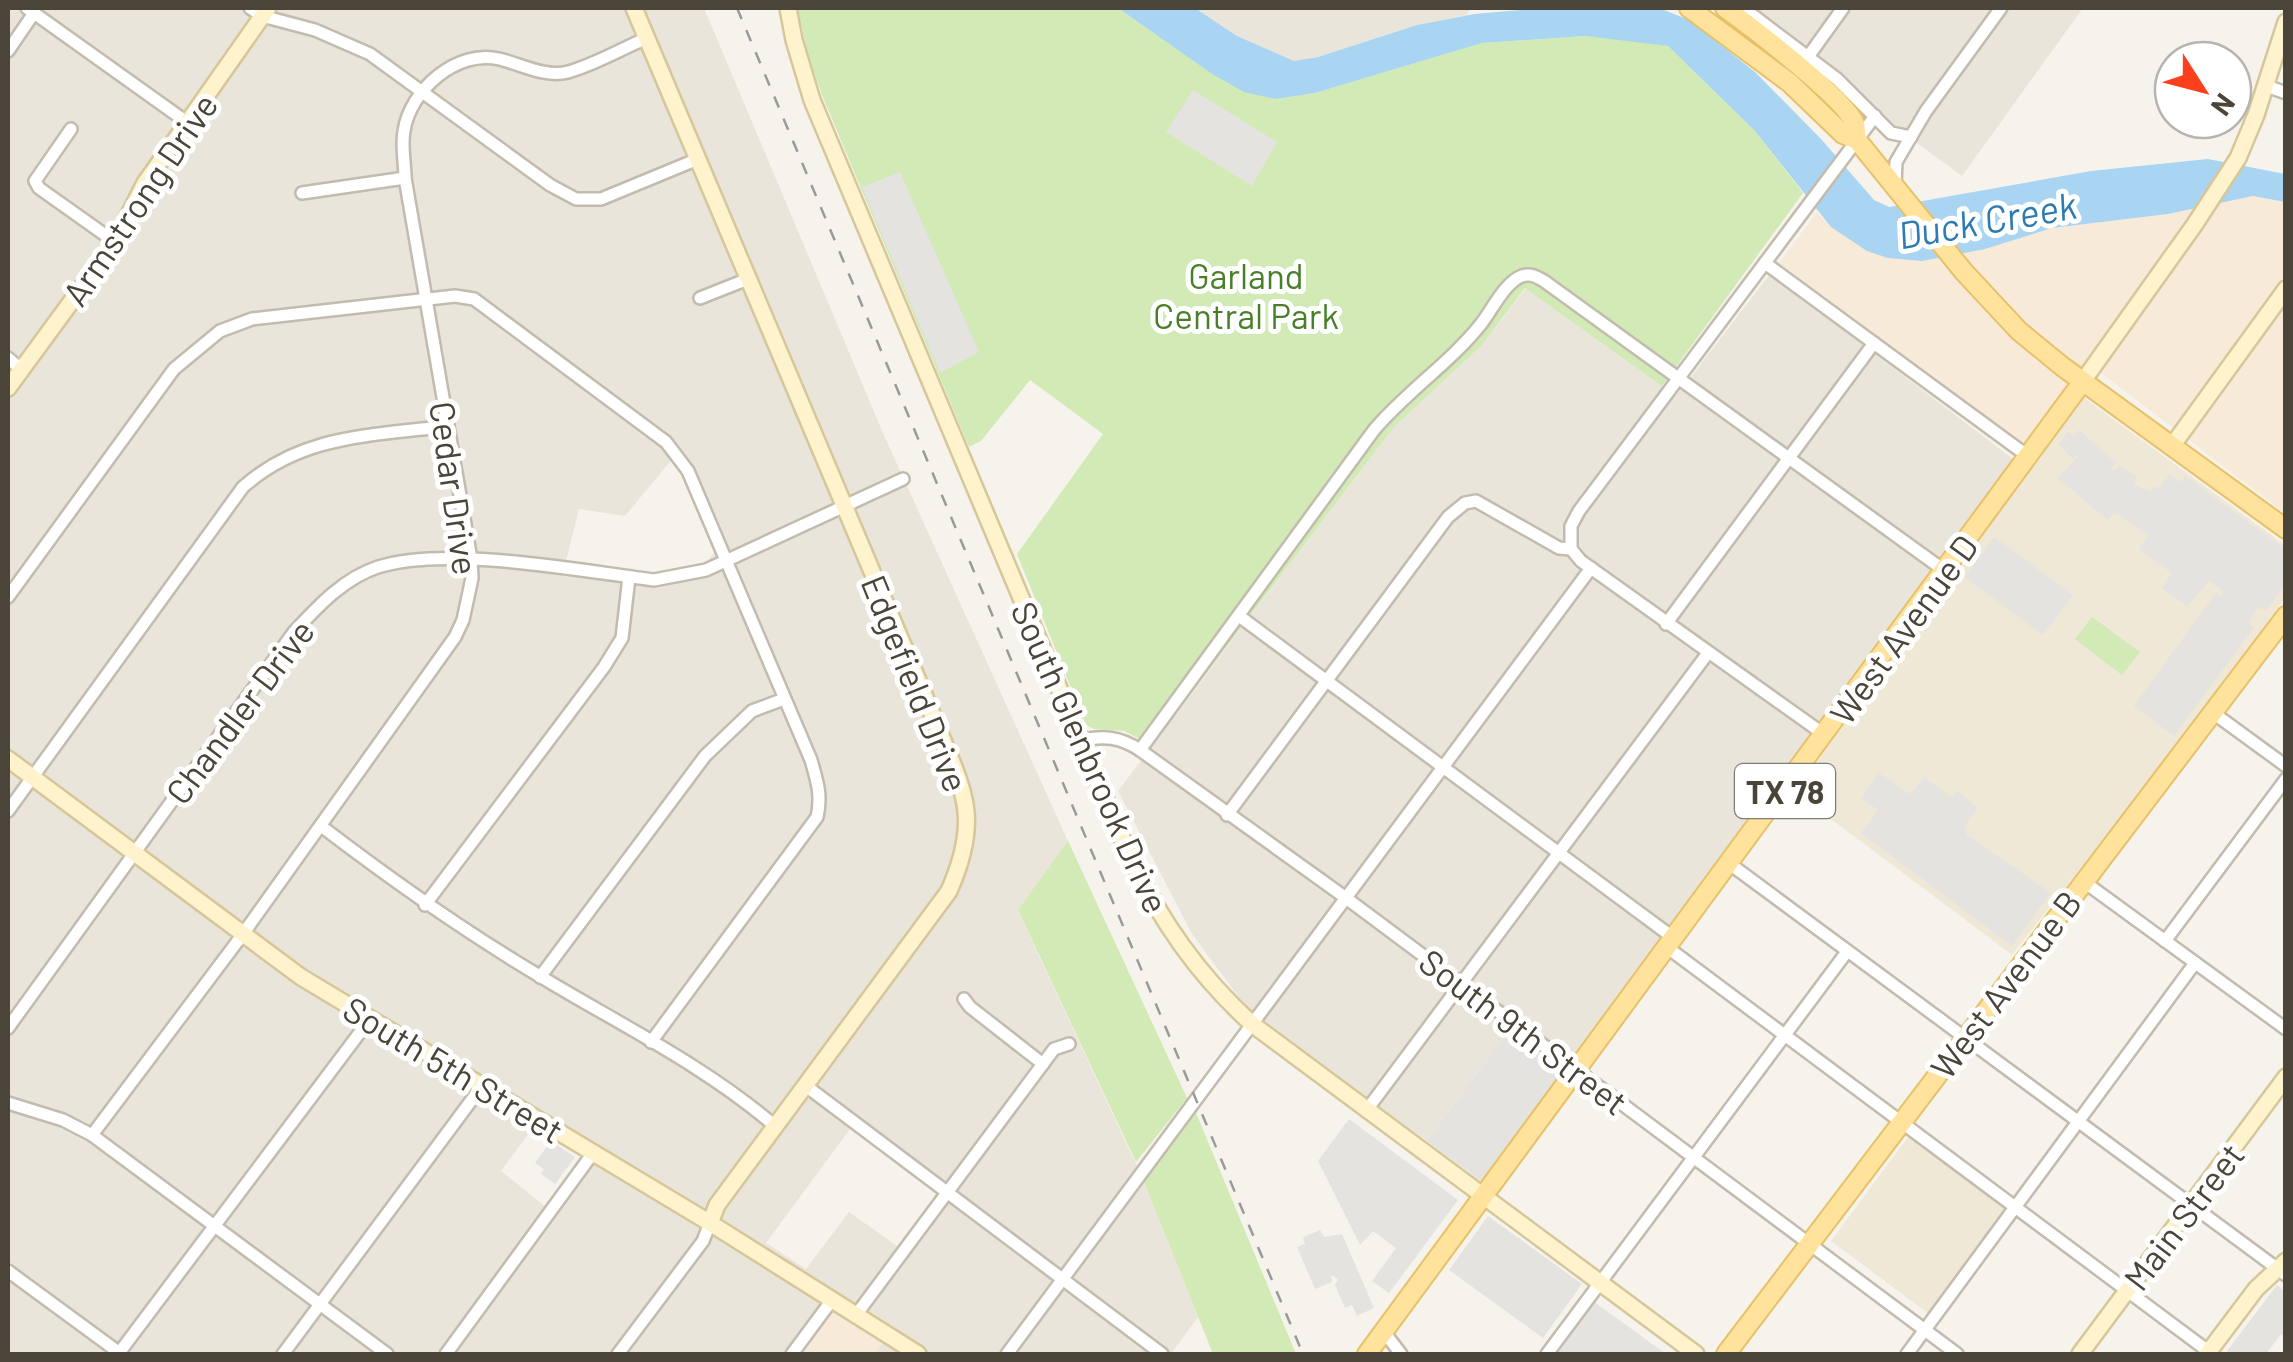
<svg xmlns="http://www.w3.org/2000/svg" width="2293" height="1362" font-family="Barlow,sans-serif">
<rect width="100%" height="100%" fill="#f6f3ec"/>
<!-- residential -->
<g fill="#eae5da" fill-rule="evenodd">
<path d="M8,8H704L883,433L1068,841L1018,911L1142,1177L1198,1317L1171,1354H874L884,1341L833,1311L799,1354H8ZM673,458L687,476L716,550L707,562L655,574L566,561L579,509L625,516ZM535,1125L585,1155L546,1207L501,1171ZM853,1125L940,1192L900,1248L849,1212L806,1269L766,1243Z"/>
<path d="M1195,8H1471L1466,15L1417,25L1318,57L1294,61L1237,36Z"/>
<path d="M1732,8H2083L1962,176Z"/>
<path d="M1770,274L2017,462L1564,1072L1507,1032L1427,1141L1252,1015L1192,934L1118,791L1394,427L1482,345L1526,288L1676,396Z"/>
</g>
<!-- commercial -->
<g fill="#f7ead8">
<path d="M2253,196L2285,202V513L2089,364L2028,447L1779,263L1817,212L1831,227L1985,249L2052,228L2168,214Z"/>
<path d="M833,1311L884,1341L874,1354H799Z"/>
</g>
<!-- education -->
<g fill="#efe8d6">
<path d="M2083,397L2285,545V598L2134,800L2012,955L1795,792Z"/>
<path d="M1909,1136L2006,1208L1928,1313L1831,1241Z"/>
</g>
<!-- green -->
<g fill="#d2eab5">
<path d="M798,8H1118L1212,74L1276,99L1315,93L1482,43L1586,36L1641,41L1668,46L1754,130L1803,193L1662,386L1525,288L1482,345L1394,427L1152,745L1124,731L1094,729L1086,725L1017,554L1103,434L1030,380L981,441L969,447L822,95L807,52Z"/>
<path d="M2092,617L2140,652L2122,675L2075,639Z"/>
<path d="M1068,841L1187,1098L1136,1162L1018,910Z"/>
<path d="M1194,1108L1296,1354H1213L1142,1177Z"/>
</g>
<!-- parking -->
<g fill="#e5e3e0">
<path d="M1193,90L1277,142L1252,186L1166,132Z"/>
<path d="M900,172L979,352L940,373L862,187Z"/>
<path d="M2079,430L2116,463L2111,468L2113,471L2120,466L2136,477L2134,485L2151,492L2156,486L2160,488L2169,475L2180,482L2185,476L2285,549V585L2266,611L2258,607L2249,622L2253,628L2174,736L2134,706L2216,593L2222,597L2223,591L2209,581L2187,606L2162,588L2172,573L2139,550L2148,535L2118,514H2112L2108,520L2058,478L2080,454L2072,458L2059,444L2068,432L2074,436Z"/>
<path d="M1994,537L2073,595L2043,635L1965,577Z"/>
<path d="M1879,773L1910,794L1924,777L1951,797L1957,791L1978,808L1968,820L1965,829L1967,835L2051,893L2012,946L1861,833L1878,810L1861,798Z"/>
<path d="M1507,1032L1564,1072L1481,1181L1427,1141Z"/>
<path d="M1349,1119L1458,1200L1389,1293L1372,1281L1396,1248L1373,1231L1360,1245L1318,1161Z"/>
<path d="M551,1141L575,1157L555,1184L541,1174L544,1169L535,1163Z"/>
<path d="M1488,1216L1582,1284L1543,1338L1449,1270Z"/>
<path d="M1320,1230L1324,1237L1342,1234L1374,1308L1357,1316L1352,1305L1345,1308L1335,1285L1338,1279L1331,1275L1332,1282L1315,1289L1297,1247L1305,1244L1303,1237Z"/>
<path d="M2277,1285L2285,1292V1337L2281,1334L2266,1354H2232L2227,1351Z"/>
<path d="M1593,1301L1666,1354H1553Z"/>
</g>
<!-- water -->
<path fill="#a9d4f2" d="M1118,8H1195L1237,36L1294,61L1318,57L1417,25L1474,14L1533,9L1659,8L1689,20L1755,72L1821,139L1874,200L1889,207L2091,171L2208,159L2285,174V202L2253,196L2168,214L2052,228L1985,249L1922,261L1888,258L1867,251L1831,227L1754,130L1668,46L1586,36L1482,43L1315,93L1276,99L1244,92L1212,74Z"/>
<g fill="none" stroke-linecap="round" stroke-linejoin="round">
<!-- street casing -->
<g stroke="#c2bbae" stroke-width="16">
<g id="street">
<path d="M27,8L188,123"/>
<path d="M250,8L262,16L315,30L370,54L550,185L576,199H601L698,159"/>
<path d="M1743,8L1837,79L1891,133L1911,137"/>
<path d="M8,51L34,13"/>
<path d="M1805,61L1843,8"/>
<path d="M2264,85L2286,93"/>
<path d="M71,129L35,181L39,188L115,242"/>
<path d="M1895,185L1896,162L1926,111L2001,8"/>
<path d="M302,193L405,178"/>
<path d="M1765,263L2029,457"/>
<path d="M700,298L748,279"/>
<path d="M8,358L22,370"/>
<path d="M1571,549V526L1579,511L1875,116"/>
<path d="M8,597L174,369L220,331L252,319L455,296L474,299L666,442L688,471L811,760C817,781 822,795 817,817L651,1042"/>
<path d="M1239,616L1675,939"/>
<path d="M1666,624L1874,343"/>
<path d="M2212,712L2286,766"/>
<path d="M1080,741C1103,735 1120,737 1140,750L1346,898L1957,1354"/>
<path d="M1140,750L1374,430C1407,391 1450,363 1481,324C1492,310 1505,282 1522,276C1531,273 1537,277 1544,281L1945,571"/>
<path d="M8,811L243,487C303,434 372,436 448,426"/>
<path d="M1227,815L1448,517L1465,503L1476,501L1559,548L1571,549L1581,561L1825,735"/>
<path d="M321,826C393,881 465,932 543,978C621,1025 707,1067 776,1127"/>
<path d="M1730,864L2286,1275"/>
<path d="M2083,881L2286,1029"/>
<path d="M425,905L604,667L622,638L629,577"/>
<path d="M2165,941L2286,779"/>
<path d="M1668,948L2212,1354"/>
<path d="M540,977L705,756L752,711L784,699"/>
<path d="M964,999L970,1007L1043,1064"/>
<path d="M8,1028L294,632C318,606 344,578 378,567C446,545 581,571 654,580L706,570L903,479"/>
<path d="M806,1086L1162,1354"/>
<path d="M8,1103L63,1120L92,1135L387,1354"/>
<path d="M1366,1111L1708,653"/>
<path d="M92,1135L243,934L455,637L463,620L472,578L471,559L405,178C405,163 401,146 404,131C410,90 457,49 499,59C521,64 545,78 568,72C594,65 621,49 647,38"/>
<path d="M8,1271L121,1354"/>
<path d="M856,1315L1054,1049L1069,1044"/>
<path d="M1384,1332L1401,1354"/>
<path d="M119,1353L370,1019"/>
<path d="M283,1354L482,1086"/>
<path d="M446,1354L593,1153"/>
<path d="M618,1354L703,1241L710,1223"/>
<path d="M792,1354L832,1300"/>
<path d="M1007,1354L1591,568"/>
<path d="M1547,1354L1846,953"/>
<path d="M1907,1354L2195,963"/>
</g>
</g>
<!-- secondary casing -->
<g stroke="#d6c79b" stroke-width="20">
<g id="secondary">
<path d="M634,8L933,716C962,789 983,814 949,891L717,1205L710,1223"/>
<path d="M788,8L794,40L812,100L1129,855C1160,920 1198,975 1252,1024L1696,1354"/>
<path d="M2083,381L2195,224L2238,158L2256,115L2286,22"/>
<path d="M8,388L115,242L145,183L268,8"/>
<path d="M2172,446L2286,289"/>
<path d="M8,759L301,977L710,1223L918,1354"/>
<path d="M2080,1354L2286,1077"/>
<path d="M2207,1354L2256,1289L2286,1261"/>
</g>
</g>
<!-- primary casing -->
<g stroke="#e6c16a" stroke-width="22">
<g id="primary">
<path d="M1689,8L1790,83L1843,134L1857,140L1964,272L2019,331L2063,367L2286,529"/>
<path d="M1725,8C1750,26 1846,99 1855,124C1856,129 1856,134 1857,140"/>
<path d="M1367,1354L2083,381"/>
<path d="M1726,1354L2286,616"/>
</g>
</g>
<!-- street -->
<use href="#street" stroke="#fff" stroke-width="11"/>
<!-- secondary -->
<use href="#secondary" stroke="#fff3cd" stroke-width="15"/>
<!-- primary -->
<use href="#primary" stroke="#ffe39c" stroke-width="18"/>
<!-- rail -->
<path stroke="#9a9a9a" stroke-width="2.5" stroke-dasharray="12 12" stroke-linecap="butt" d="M737,8L1303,1354"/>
</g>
<g text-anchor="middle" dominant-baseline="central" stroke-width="10" stroke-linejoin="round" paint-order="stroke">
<!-- shield labels -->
<rect fill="#fff" stroke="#817c74" stroke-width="2.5" x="1735" y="764" width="100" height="54" rx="8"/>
<g font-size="32" font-weight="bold" fill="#4b4439">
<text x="1785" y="791">TX 78</text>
</g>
<!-- street labels -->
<g font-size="35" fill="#4b4439" stroke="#fff">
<text transform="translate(139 199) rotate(-56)">Armstrong Drive</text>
<text transform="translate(455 488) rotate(82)">Cedar Drive</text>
<text transform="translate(1903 629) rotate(-54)">West Avenue D</text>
<text transform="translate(916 683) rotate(68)">Edgefield Drive</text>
<text transform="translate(239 711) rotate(-53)">Chandler Drive</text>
<text transform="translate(1091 757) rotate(66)">South Glenbrook Drive</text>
<text transform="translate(2005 984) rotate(-53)">West Avenue B</text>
<text transform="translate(1524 1031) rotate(37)">South 9th Street</text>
<text transform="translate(454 1069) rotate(31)">South 5th Street</text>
<text transform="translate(2183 1216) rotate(-53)">Main Street</text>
</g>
<!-- park labels -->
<g font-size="35" fill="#4a7f2a" stroke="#fff">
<text x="1246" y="275">Garland<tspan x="1246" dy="40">Central Park</tspan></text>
</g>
<!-- water labels -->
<g font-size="38" font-style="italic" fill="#2e7ab2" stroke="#fff">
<text transform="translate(1987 219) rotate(-10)">Duck Creek</text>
</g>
</g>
<!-- border -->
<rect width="2293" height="1362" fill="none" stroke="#4b4439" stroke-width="20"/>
<!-- north arrow -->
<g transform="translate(2203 90) rotate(126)"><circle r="48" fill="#ffffff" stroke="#b7b4b0" stroke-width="2.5"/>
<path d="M0-8L18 38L0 25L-18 38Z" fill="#fc3f1d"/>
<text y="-15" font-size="28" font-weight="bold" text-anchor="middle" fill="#4b4439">N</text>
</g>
</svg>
